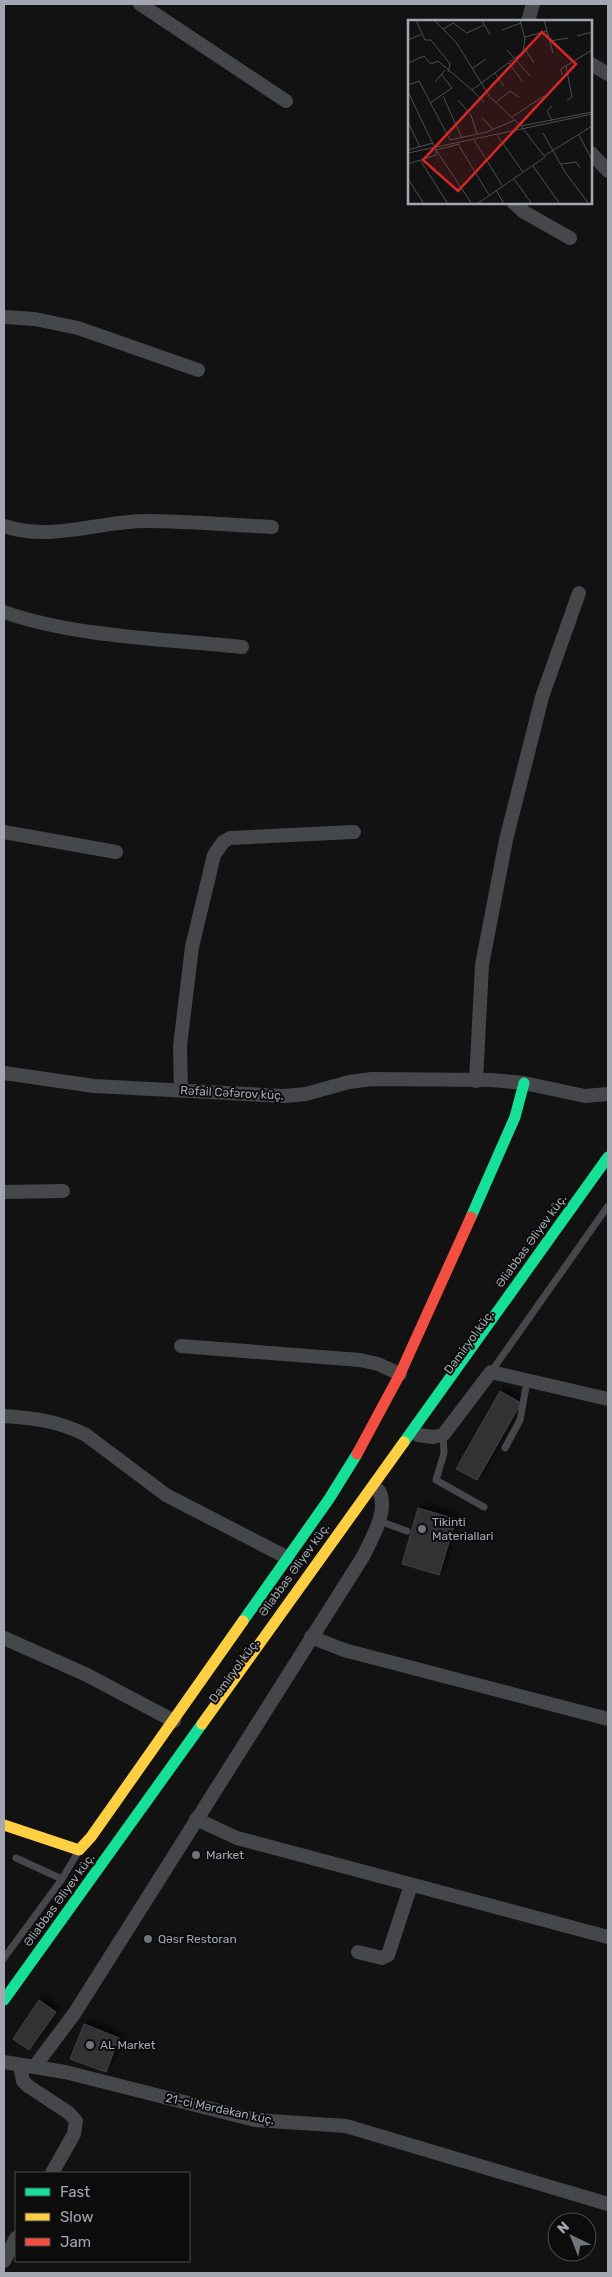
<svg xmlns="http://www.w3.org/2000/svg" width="612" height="2277" font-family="Rubik,sans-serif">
<defs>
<filter id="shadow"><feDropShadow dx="4.5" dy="-4.5" stdDeviation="2.5" flood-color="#0009"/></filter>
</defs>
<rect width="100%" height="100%" fill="#121212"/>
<!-- building -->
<g fill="#323234" stroke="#414245" filter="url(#shadow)">
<path d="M500,1391L521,1403L477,1480L456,1469Z"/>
<path d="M418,1508L456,1519L439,1575L402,1564Z"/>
<path d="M39,2000L56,2012L29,2050L13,2039Z"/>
<path d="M84,2024L119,2038L106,2072L70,2059Z"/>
</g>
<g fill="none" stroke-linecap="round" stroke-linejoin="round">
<!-- lane -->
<g stroke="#46474b" stroke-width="7">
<path d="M491,1372L608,1206"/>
<path d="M443,1435L444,1453L436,1480L484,1507"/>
<path d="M505,1448L520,1420L527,1381"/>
<path d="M379,1521L407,1531"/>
<path d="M16,1858L62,1879"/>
<path d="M4,1958L62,1879L78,1852"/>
</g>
<!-- street -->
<g stroke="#46474b" stroke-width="14">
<path d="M140,4L286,101"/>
<path d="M528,21L533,4"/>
<path d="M591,64L608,74"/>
<path d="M591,153L608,171"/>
<path d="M513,202L524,212L570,238"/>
<path d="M4,317L35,319L78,328L198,370"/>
<path d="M4,526C53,542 97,521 147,521C188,521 230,525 272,527"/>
<path d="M4,612C74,637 167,639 242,647"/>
<path d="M4,832L116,852"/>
<path d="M4,1073L94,1086L284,1096L306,1094L349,1082L372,1079L492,1080L524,1083L585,1096L608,1094"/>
<path d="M476,1081L482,965L506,840L542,697L579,593"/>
<path d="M181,1090L180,1046L192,947L214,855L223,842L230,838L354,832"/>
<path d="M4,1192L63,1191"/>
<path d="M181,1346L360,1360L378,1364L400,1374"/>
<path d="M4,1416C34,1418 59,1421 86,1435L166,1495L288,1558"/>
<path d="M418,1435L433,1437L443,1435L491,1372L608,1399"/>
<path d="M311,1637L344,1650L608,1719"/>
<path d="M4,1638L85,1674L174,1721"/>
<path d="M196,1819L237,1838L608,1937"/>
<path d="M358,1952L382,1958L388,1955L411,1885"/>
<path d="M4,2062L65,2072L255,2120L346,2126L608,2204"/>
<path d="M20,2065L23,2081L28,2086L69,2113L76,2121L74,2134L52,2173"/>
<path d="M35,2066L74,2014L364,1555C372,1537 389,1511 379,1491"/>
<path d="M4,2261L16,2238"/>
</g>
<!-- fast -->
<g stroke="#16e098" stroke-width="11">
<path d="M471,1217L515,1117L524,1083"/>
<path d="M404,1442L608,1157"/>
<path d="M243,1621L329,1499L357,1454"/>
<path d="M4,2000L202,1724"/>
</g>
<!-- slow -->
<g stroke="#ffcf43" stroke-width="11">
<path d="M202,1724L404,1442"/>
<path d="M4,1825L79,1850L91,1837L243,1621"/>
</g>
<!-- jam -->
<path stroke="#f24e42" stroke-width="11" d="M357,1454L400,1374L471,1217"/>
</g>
<!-- markers -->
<g fill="#71737a" stroke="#0c0c0d" stroke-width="2">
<circle cx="422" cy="1529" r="5"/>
<circle cx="196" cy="1855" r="5"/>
<circle cx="148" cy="1939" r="5"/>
<circle cx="90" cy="2045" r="5"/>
</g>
<g text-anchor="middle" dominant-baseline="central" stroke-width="4" stroke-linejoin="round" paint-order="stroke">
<!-- street labels -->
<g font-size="12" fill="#a4a7b2" stroke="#0c0c0d">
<text transform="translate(232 1093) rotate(3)">Rəfail Cəfərov küç.</text>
<text transform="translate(531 1241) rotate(-54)">Əliabbas Əliyev küç.</text>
<text transform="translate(469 1342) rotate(-54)">Dəmiryol küç.</text>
<text transform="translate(294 1570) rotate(-54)">Əliabbas Əliyev küç.</text>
<text transform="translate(234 1671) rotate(-54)">Dəmiryol küç.</text>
<text transform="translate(59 1900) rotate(-54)">Əliabbas Əliyev küç.</text>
<text transform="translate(220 2109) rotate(12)">21-ci Mərdəkan küç.</text>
</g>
<!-- poi labels -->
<g font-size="12" fill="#a4a7b2" stroke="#0c0c0d" text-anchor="start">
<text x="432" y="1522">Tikinti<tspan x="432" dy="14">Materiallari</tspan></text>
<text x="206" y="1855">Market</text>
<text x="158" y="1939">Qəsr Restoran</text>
<text x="100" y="2045">AL Market</text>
</g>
</g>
<!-- overview -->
<g transform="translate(408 20)">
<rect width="184" height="184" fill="#121212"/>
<path fill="none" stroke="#4c4e52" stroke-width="1" d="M8,0L17,20H23L42,44L40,52M26,0L48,22L82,77L113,106L136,136L184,106M74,0L82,15M136,0L145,33M35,9L45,3L59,13L76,5M94,10L113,3M169,16L184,12M117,17L139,11M0,20L14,14M142,21L160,18M117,29L126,43M99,30L122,56M0,43L16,36L23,44L30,41L64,70L115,32L117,19L112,0M101,43L114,61M158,46L164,77L159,81M65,48L78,39M87,53L96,66M154,55L153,49L184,30M27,62L37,50M0,65L11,61L42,120L79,112L107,100M64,70L76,82M0,72L26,126M35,76L54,118M50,80L63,95L69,114M22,83L44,68L33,54M87,83L102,71L111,77M74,97L85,110M104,97L136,76M144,101L139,91L144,86M0,102L12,127M113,106L184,92M135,113L157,152L181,184M89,115L115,152M171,115L184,140M66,120L94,165M50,124L81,175M26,127L64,184M0,130L25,123M28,130L51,124M0,133L184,94M12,140L40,184M0,144L28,135V129M153,144L168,142L172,148M125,146L152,184M0,159L16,184M106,159L124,184M88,170L96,184M69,184L137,137"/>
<path fill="#d62828" fill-opacity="0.15" stroke="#d62828" stroke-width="2.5" d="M134,12L168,44L50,171L15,140Z"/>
<rect width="184" height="184" fill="none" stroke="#a4a7b2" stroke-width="2.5"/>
</g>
<!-- border -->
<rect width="612" height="2277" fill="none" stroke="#a4a7b2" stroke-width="10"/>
<!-- legend -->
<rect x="15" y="2172" width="175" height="90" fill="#0c0c0d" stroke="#494a4f"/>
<rect x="25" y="2188" width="25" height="8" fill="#16e098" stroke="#494a4f"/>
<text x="60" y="2197" font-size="15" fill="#a4a7b2">Fast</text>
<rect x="25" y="2213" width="25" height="8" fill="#ffcf43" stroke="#494a4f"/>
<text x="60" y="2222" font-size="15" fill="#a4a7b2">Slow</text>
<rect x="25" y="2238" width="25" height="8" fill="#f24e42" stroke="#494a4f"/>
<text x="60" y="2247" font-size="15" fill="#a4a7b2">Jam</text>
<!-- north arrow -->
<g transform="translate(572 2237) rotate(317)"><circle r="24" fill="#0c0c0d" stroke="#494a4f"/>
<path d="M0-4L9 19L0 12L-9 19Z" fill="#71737a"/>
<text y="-8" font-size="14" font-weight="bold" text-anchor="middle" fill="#a4a7b2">N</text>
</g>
</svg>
